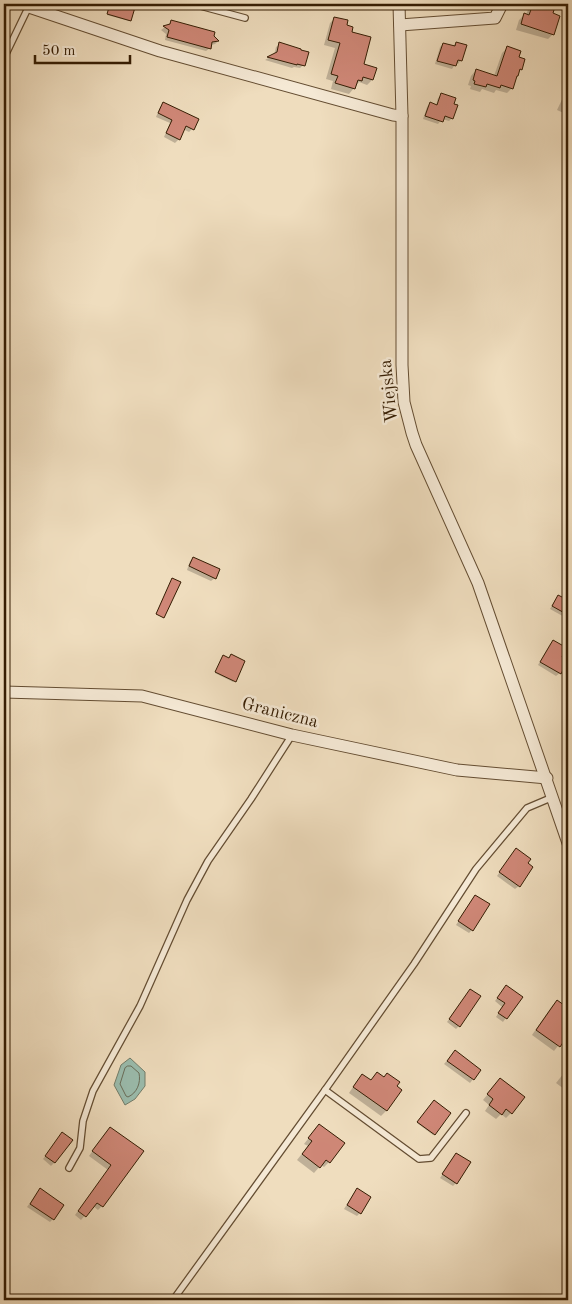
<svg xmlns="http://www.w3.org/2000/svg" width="572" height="1304" font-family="'Old Standard TT',serif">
<rect width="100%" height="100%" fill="#efddbe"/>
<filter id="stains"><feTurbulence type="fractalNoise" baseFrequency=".004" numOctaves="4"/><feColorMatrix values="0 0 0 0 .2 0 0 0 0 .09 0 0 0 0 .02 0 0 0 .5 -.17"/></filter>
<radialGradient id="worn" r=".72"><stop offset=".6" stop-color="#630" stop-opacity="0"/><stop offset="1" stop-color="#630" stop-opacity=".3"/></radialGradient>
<!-- water -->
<path fill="#9abcad" stroke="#727c69" d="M130,1058L145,1072V1086L135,1099L125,1105L114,1085L121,1065Z"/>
<!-- shadow -->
<g fill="#0003">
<path d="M110,4H129L134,5L130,20L129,21L107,15Z"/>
<path d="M237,4H252L249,8Z"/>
<path d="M532,4H541L553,7L551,14L553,34L548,39L516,30L519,20L525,14L526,15L529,7Z"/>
<path d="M335,18L345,26L350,33L363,65L372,80L367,85L359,82L349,94L331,89L333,81L326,79L335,48L324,45L330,23Z"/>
<path d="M172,22L213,36L218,41L215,44L211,45L210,48L206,51L165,40L166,34L161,30Z"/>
<path d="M456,43L461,60L458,64L456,63L452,69L435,64L440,47L443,44L452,47Z"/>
<path d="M280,44L303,65L300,68L294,67L292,68L265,60L274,55L276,47Z"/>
<path d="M507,48L517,58L520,69L518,72L512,88L507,93L496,90L494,93L482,89L480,92L470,89L471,86L468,85L471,76L476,70L494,76L502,53Z"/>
<path d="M568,87V115L557,110Z"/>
<path d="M441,95L452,118L449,121L442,119L438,124L423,119L427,107L430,103L436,105L438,98Z"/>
<path d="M164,104L192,129L189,132L183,129L179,139L175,143L164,137L170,123L156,117L160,107Z"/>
<path d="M194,558L215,578L211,581L187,570L190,561Z"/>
<path d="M558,596L568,602V619L550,609L555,600Z"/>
<path d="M553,641L560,673L556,676L538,665L550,644Z"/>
<path d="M222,658L234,681L233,682L215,673Z"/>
<path d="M513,853L519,886L515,889L497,876Z"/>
<path d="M475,896L472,930L469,933L456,925Z"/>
<path d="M503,990L521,997L503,1022L496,1017L502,1007L495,1001Z"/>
<path d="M467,994L459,1026L456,1029L447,1022Z"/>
<path d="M557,1001L561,1015L568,1020V1033L554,1051L532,1035L552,1006Z"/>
<path d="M455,1052L480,1070L470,1083L444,1064Z"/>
<path d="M568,1068V1092L556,1083Z"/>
<path d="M500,1079L511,1113L506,1118L501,1114L496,1119L485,1111L489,1105L483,1100Z"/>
<path d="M357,1081L395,1086L401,1090L386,1111L381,1116L349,1093Z"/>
<path d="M434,1102V1134L433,1135L417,1123Z"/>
<path d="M319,1125L343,1143L329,1162L324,1167L321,1165L314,1173L297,1160L308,1146L304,1144Z"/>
<path d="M106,1132L142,1152L102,1206L98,1210L93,1206L81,1220L75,1215L108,1170L89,1156Z"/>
<path d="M59,1137L55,1162L51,1166L43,1159Z"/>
<path d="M456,1154V1183L453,1186L440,1178Z"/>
<path d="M568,1186V1200L562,1196Z"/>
<path d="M37,1193L53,1219L50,1222L27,1207Z"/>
<path d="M354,1193L360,1213L357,1216L344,1209Z"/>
</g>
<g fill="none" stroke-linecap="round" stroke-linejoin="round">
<!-- shore -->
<path stroke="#686c58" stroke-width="1" d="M128,1066H131L139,1073C141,1083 137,1093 128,1097L126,1096L120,1084L125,1068Z"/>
</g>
<!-- building -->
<g fill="#cf8777" stroke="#351d03">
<path d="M110,4H136L131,21L107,14Z"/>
<path d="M533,4H545L555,7L553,13L560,16L554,35L521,24L524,13L529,15Z"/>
<path d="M334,17L348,20L347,25L353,27L352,32L371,37L364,64L377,68L373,80L363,77L362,81L358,80L355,89L335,83L338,76L331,74L340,43L328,40Z"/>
<path d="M171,20L215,32L214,36L219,41L212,42L211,49L167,37L169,30L163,26L170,24Z"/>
<path d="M279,42L301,49V50L309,52L305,66L297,64V65L267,57L277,52Z"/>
<path d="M456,42L467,45L462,61L458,60L456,66L437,61L443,43L455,46Z"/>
<path d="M507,46L521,51L519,57L525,59L522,70L520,69L518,76H517L513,89L501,85L500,88L487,84L486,87L474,84L475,81L473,80L476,69L497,76Z"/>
<path d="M441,93L456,98L454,104L458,105L453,119L445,116L443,122L425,116L430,102L437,105Z"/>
<path d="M163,102L199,119L194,130L186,126L180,140L166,133L172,120L158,113Z"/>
<path d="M193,557L220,569L216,579L189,566Z"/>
<path d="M172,578L181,582L164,618L156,614Z"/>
<path d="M558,595L568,600V615L552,606Z"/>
<path d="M553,640L567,648L562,657L568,660L561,674L540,662Z"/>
<path d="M231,654L245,661L236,682L215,672L223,655L229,658Z"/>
<path d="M516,848L531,859L528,863L533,867L520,887L499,872Z"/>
<path d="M475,895L490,904L473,931L458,921Z"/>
<path d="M506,985L523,997L507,1019L498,1013L505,1003L497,998Z"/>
<path d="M470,989L481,996L460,1027L449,1019Z"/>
<path d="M557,1000L568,1008L563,1015L568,1018V1035L560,1047L536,1030Z"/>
<path d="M455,1050L481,1070L474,1080L447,1061Z"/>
<path d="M377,1072L384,1077L387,1073L400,1082L397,1086L402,1090L387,1111L353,1087L362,1074L371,1080Z"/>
<path d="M500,1078L525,1097L512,1114L506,1109L502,1115L489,1105L493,1099L487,1094Z"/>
<path d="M434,1100L451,1113L435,1135L417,1122Z"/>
<path d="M319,1124L345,1143L330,1163L326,1160L320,1168L302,1154L312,1141L308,1138Z"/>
<path d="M110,1127L144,1151L103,1207L97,1203L86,1217L78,1211L111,1165L92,1151Z"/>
<path d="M62,1132L73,1140L55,1163L45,1156Z"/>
<path d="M456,1153L471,1162L457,1184L442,1174Z"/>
<path d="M40,1188L64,1205L54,1220L30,1204Z"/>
<path d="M357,1188L371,1197L361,1214L347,1205Z"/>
</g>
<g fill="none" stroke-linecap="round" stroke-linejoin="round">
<!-- lane casing -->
<g stroke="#644d32" stroke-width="8">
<g id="lane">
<path d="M193,4L245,18"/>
<path d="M4,58L29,6"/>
<path d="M325,1090L419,1159L431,1158L466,1113"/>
<path d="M69,1168L80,1148L83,1121L93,1091L140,1006L187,900L208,861L251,799L292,735"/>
<path d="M173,1300L325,1090L414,964L476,869L527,808L553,797"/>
</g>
</g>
<!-- street casing -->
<g stroke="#644d32" stroke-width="13">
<g id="street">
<path d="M399,4L402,116V365L404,402L412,433L416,445L478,583L568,843"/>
<path d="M29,7L160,51L393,115L402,116"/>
<path d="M400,25L495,18L502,4"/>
<path d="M4,692L142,696L292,735L457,770L547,778"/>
</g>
</g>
<!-- lane -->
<use href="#lane" stroke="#f5e9d5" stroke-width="5.5"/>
<!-- street -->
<use href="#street" stroke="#f5e9d5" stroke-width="11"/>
</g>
<g text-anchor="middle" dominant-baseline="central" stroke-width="5" stroke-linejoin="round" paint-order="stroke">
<!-- street labels -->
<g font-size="18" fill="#351d03" stroke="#f5e9d5">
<text transform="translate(389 391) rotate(-96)">Wiejska</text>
<text transform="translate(280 713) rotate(14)">Graniczna</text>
</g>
</g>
<!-- margin -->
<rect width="572" height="1304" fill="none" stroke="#efddbe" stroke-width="20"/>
<rect x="5" y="5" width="562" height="1294" fill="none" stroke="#351d03" stroke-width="2.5"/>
<rect x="10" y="10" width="552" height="1284" fill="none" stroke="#351d03"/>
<!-- scale -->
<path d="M35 55v8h95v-8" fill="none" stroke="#351d03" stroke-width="2.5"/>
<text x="42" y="55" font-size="15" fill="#351d03" stroke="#f5e9d5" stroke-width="4" paint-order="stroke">50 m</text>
<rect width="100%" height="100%" filter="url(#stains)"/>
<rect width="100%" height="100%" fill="url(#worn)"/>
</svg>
